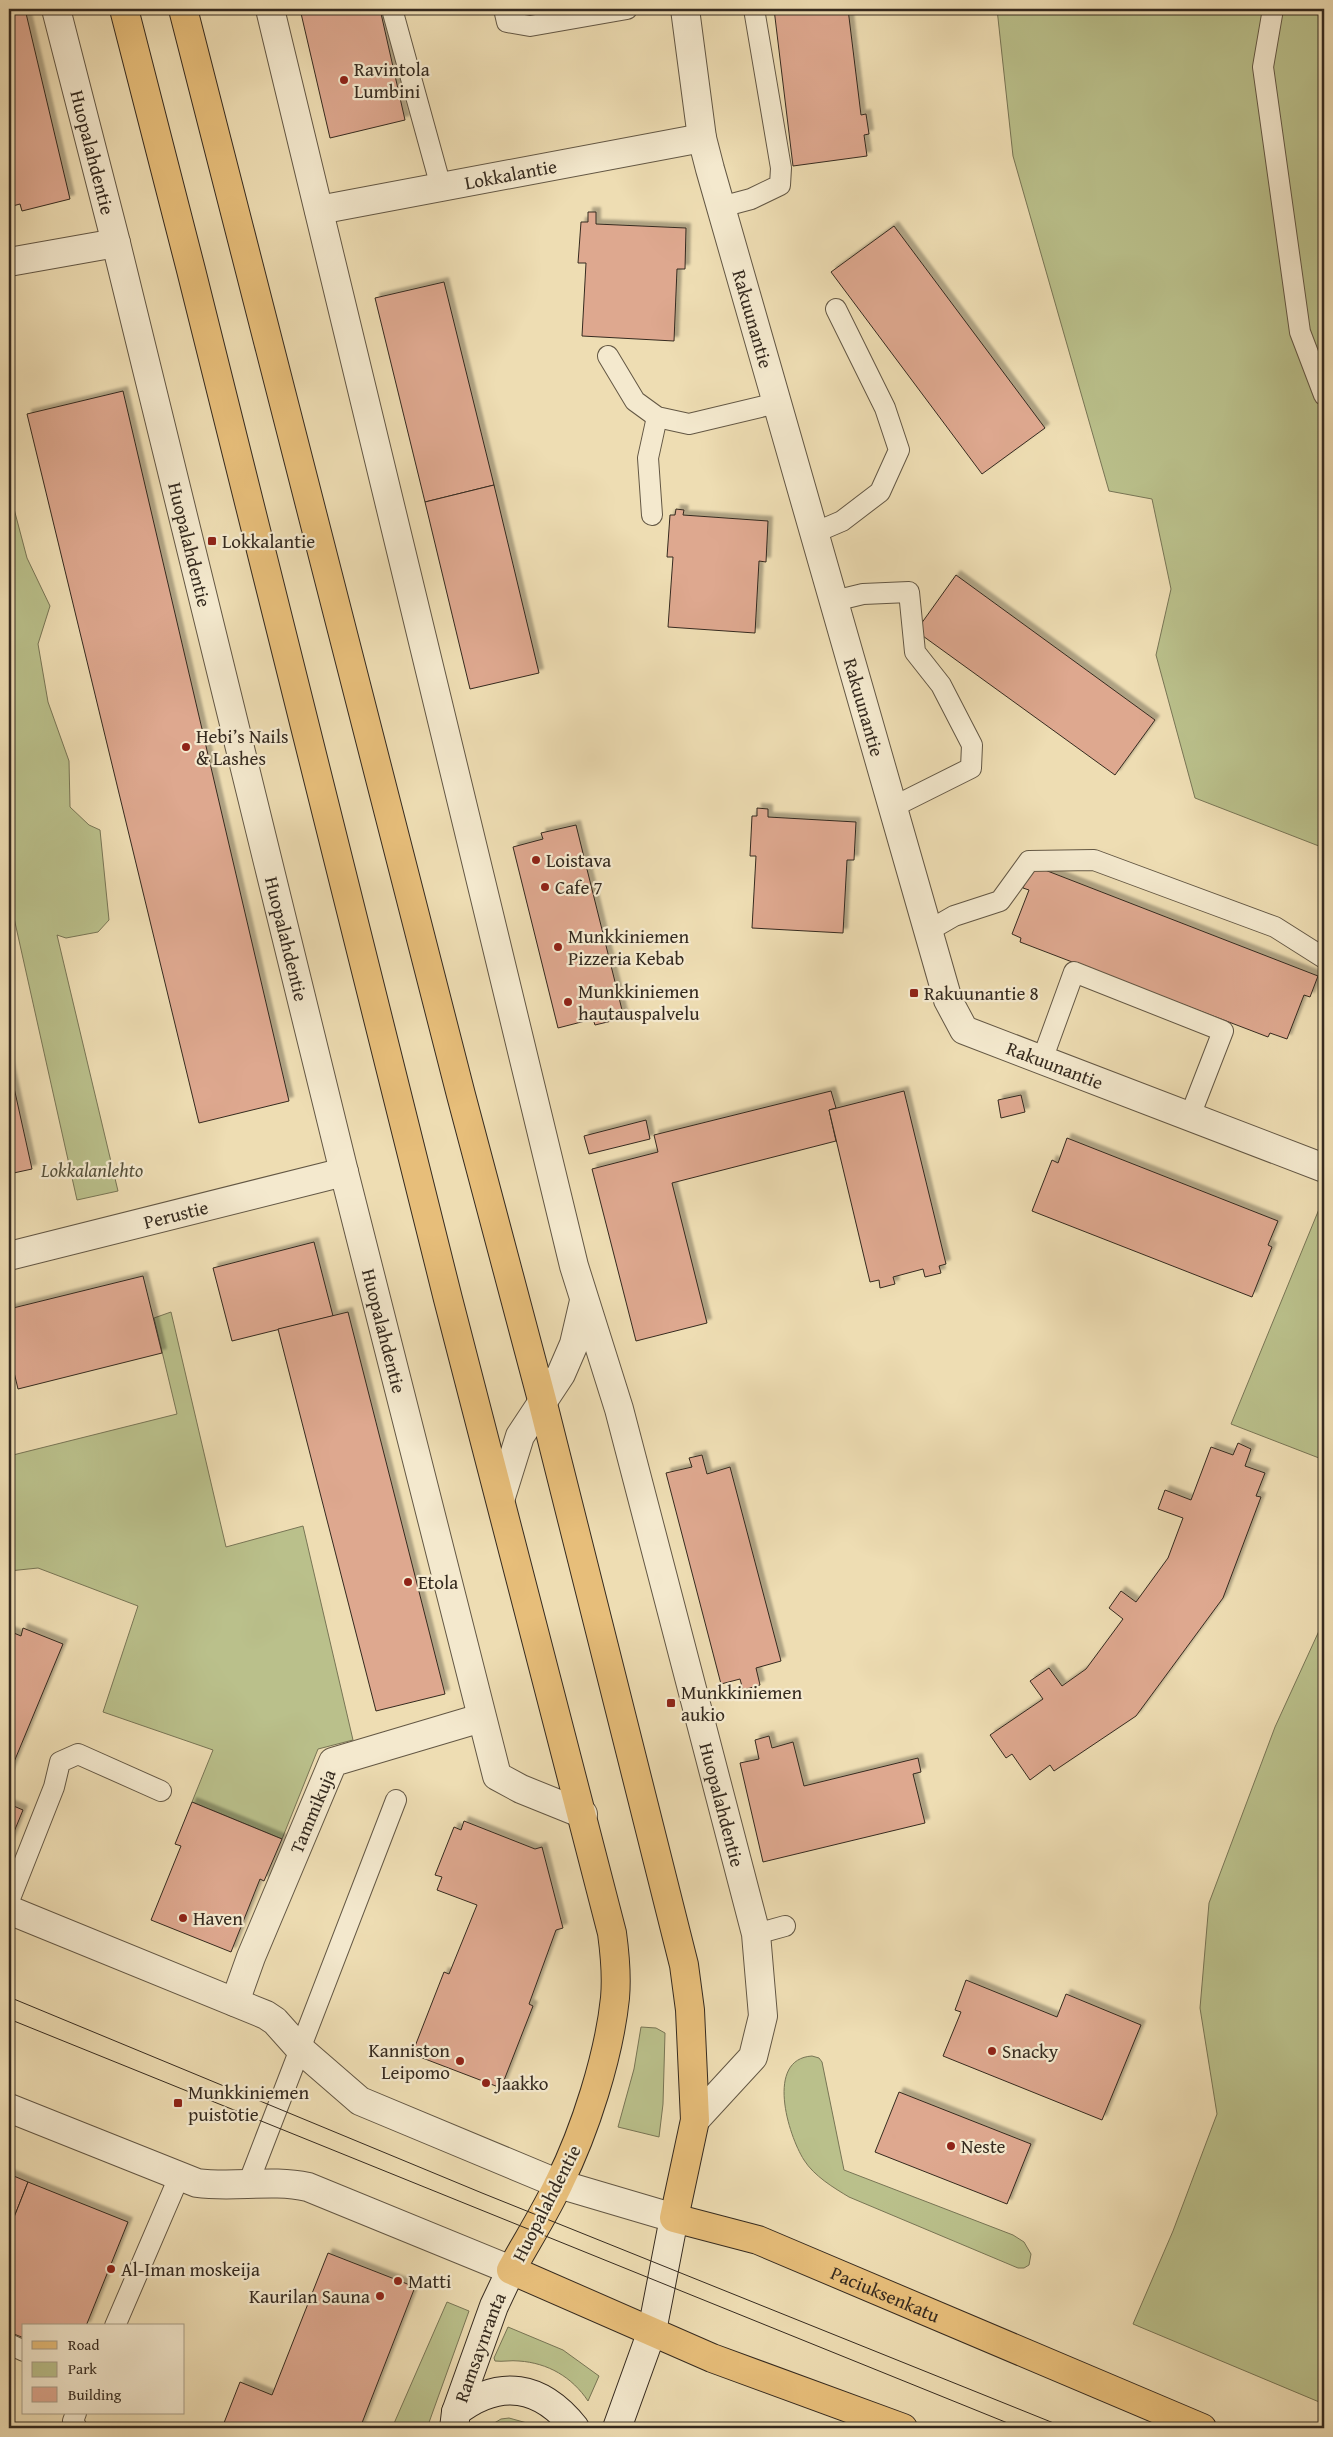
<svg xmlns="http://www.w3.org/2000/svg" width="1333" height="2437" font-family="'Gentium Book Plus',serif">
<defs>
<filter id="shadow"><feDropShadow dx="4.5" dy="-4.5" stdDeviation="1" flood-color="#0004"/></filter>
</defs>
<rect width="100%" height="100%" fill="#eeddb3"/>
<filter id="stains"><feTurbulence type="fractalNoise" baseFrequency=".004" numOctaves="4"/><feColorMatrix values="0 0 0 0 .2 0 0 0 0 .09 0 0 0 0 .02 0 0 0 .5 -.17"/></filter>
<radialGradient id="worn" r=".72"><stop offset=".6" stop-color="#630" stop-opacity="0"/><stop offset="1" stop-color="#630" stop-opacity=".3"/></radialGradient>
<!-- green -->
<g fill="#bac08b" stroke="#787555">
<path d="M997,9H1324V848L1195,798L1156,655L1171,589L1152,499L1109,491L1013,156Z"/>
<path d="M9,490L27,558L50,606L38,644L48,702L69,761L70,807L89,825L100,830L109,920L98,932L66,938L57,935L118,1191L77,1200L14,918L9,915Z"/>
<path d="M1324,1197V1486L1319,1458L1231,1424Z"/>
<path d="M171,1312L226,1547L303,1526L353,1740L318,1749L282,1839L192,1802L213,1750L103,1712L138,1606L38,1568L9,1571V1439L13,1455L177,1414L154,1318Z"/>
<path d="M1324,1620V2404L1133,2324L1173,2231L1217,2114L1200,2008L1209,1903L1275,1727Z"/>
<path d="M641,2027L656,2028L665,2033L663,2104L659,2137L618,2127L634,2069Z"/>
<path d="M812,2056L819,2058L822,2062L844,2170L1013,2235L1024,2242L1031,2254L1029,2265L1024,2268H1018L849,2197C834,2188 814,2176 804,2160C788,2135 765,2059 812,2056Z"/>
<path d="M447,2302L469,2311L427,2428H392Z"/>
<path d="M508,2327L563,2350L599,2376L588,2401C572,2377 548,2363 519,2361C511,2360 503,2362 495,2361L494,2358Z"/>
<path d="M509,2418L527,2423L535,2428H486L501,2419Z"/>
</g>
<!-- building -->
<g fill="#dea88f" stroke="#352a1f" filter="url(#shadow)">
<path d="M9,9H25L70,199L22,211L20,204L9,207Z"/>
<path d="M300,9H380L405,120L330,138Z"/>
<path d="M774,9H848L861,115L866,114L869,134L864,135L867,156L793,166Z"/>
<path d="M588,212H596V224L686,228L685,269H677L674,341L582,336L586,263H578L581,222H588Z"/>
<path d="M894,226L1045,428L982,474L831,272Z"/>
<path d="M444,282L494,485L425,502L375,298Z"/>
<path d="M123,391L289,1101L199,1123L27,414Z"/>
<path d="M494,485L539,673L470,689L425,502Z"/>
<path d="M676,509L684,510L683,515L768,521L766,562L759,561L755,633L668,627L673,557H667L670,515H675Z"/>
<path d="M956,575L1155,720L1115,775L916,631Z"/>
<path d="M757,808L768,809V817L856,822L854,860H847L843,933L752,928L756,856H750L752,816H757Z"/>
<path d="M576,825L624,1018L595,1025L593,1019L558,1028L513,847L543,839L541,833Z"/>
<path d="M1032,865L1318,976L1310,997L1304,995L1287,1039L1270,1033L1268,1037L1020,942L1021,938L1012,934L1029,890L1023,888Z"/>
<path d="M9,1065L32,1169L9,1174Z"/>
<path d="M831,1091L836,1108L829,1110L836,1141L672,1183L707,1323L636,1341L592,1169L658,1152L654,1135Z"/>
<path d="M904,1091L946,1264L939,1266L941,1273L925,1277L923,1269L893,1277L895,1284L880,1288L879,1280L870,1282L829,1110Z"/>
<path d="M1021,1095L1025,1112L1001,1118L998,1100Z"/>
<path d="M646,1120L650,1139L589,1154L584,1136Z"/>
<path d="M1067,1138L1278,1221L1268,1245L1272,1247L1252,1297L1032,1211L1052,1160L1058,1163Z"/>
<path d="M314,1242L333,1316L232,1341L213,1268Z"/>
<path d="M143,1276L162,1353L18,1389L9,1351V1309Z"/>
<path d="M348,1312L445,1694L376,1711L278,1329Z"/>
<path d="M1238,1443L1251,1449L1245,1466L1265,1473L1256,1496L1261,1497L1223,1598L1136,1716L1054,1771L1050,1765L1030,1780L1012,1754L1006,1758L990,1735L1043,1699L1030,1681L1049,1668L1062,1686L1086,1669L1123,1619L1109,1608L1121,1591L1136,1602L1168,1558L1183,1518L1158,1509L1165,1490L1191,1500L1211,1447L1233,1455Z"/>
<path d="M702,1455L707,1474L730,1467L781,1661L756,1668L760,1685L743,1690L740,1679L721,1684L666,1473L692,1467L689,1458Z"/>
<path d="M23,1628L63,1644L9,1774V1631L21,1636Z"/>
<path d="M769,1736L772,1748L793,1742L804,1786L918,1758L921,1772L913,1774L925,1823L763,1862L740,1763L759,1759L755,1740Z"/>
<path d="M192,1802L282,1839L264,1881L260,1879L231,1952L151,1920L181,1846L175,1844Z"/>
<path d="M9,1804L23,1810L9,1844Z"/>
<path d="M464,1821L535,1849L542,1847L563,1928L556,1930L529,2004L533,2006L501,2088L412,2054L444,1972L449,1974L477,1905L437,1890L442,1877L435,1875L454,1827L461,1830Z"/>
<path d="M966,1980L1057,2017L1066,1994L1141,2025L1102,2120L943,2056L961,2012L955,2010Z"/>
<path d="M899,2092L1031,2144L1007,2204L875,2152Z"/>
<path d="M9,2174L28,2182L9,2230Z"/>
<path d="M28,2182L128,2222L86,2326H24V2338L9,2332V2230Z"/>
<path d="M328,2253L415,2287L360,2428H222L240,2382L272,2395Z"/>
</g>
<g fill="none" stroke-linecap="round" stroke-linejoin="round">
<!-- service casing -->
<g stroke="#635744" stroke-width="22">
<g id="service">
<path d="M392,9L441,187"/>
<path d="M504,9L507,22L530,26L627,9"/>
<path d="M1273,9L1263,67L1300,332L1324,395"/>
<path d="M721,207L751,199L780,185L781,168L754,9"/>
<path d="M608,356L635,401L657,417L689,424L777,403"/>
<path d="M652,515L648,458L657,417"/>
<path d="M814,533L842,521L880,492L899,450L885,408L836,309"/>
<path d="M834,601L863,594L909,592L915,652L941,685L972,745L971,768L893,807"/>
<path d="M928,931L954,916L1000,901L1029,861L1094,860L1275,927L1324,958"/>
<path d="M1042,1060L1074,972L1223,1031L1190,1116"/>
<path d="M9,1901L54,1787L60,1762L78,1754L161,1791"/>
<path d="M756,1934L785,1926"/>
<path d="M248,2184L396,1800"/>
<path d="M115,2326L179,2177"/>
<path d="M9,2344L24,2351"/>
<path d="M76,2413L73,2421L77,2428"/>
</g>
</g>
<!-- minor casing -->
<g stroke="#635744" stroke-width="30">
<g id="minor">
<path id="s1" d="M56,9L116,243L344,1172L497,1776L521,1789L583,1814"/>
<path id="s2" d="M270,9L574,1266L619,1409L756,1934L763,2016L753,2057L695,2120"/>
<path id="s3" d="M685,9L702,138L710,169L948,1000L964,1030L1324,1168"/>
<path id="s4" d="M319,210L702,138"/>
<path d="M9,262L116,243"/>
<path id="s5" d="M9,1256L344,1172"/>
<path d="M501,1497L520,1436L561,1374L574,1344L584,1301"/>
<path id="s6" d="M235,2002L251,1957L333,1762L481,1718"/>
</g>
</g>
<!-- tertiary casing -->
<g stroke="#635744" stroke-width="30">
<g id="tertiary">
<path d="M9,1910L266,2015L275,2021L300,2049L360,2101L559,2184L674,2218"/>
<path d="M9,2108L197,2183C234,2188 271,2179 308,2187L511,2270"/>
</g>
</g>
<!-- secondary casing -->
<g stroke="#352a1f" stroke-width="30">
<g id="secondary">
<path d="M456,2412C500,2378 541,2385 575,2428"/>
<path id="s7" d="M454,2428L456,2412L494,2306L511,2270"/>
<path d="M617,2428L652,2331L674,2218"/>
</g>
</g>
<!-- primary casing -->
<g stroke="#352a1f" stroke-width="30">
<g id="primary">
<path d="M124,9L191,270L448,1299L612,1933C615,1955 617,1976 615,1998C609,2056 585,2131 559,2183C545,2213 527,2241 511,2270L712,2358L903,2428"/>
<path id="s8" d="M183,9L461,1095L542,1400L684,1965L690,2010L695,2120L674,2218L758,2240L1202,2428"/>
</g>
</g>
<!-- service -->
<use href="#service" stroke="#f4e9ce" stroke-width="20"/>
<!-- minor -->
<use href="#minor" stroke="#f4e9ce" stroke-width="28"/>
<!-- tertiary -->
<use href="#tertiary" stroke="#f4e9ce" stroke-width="28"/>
<!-- secondary -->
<use href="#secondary" stroke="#f4e9ce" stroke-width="28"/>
<!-- primary -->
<use href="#primary" stroke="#e7be7a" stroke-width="28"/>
<!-- tram -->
<g stroke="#352a1f" stroke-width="1">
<path d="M9,1997L482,2193L1066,2428"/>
<path d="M9,2019L1020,2428"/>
</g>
</g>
<!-- markers -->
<g fill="#8f2418" stroke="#f4e9ce" stroke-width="2">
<circle cx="344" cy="80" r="5"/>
<rect x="207" y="536" width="10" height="10" rx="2.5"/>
<circle cx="186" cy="747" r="5"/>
<circle cx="536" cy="860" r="5"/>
<circle cx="545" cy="887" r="5"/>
<circle cx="558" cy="947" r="5"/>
<rect x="909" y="988" width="10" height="10" rx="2.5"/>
<circle cx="568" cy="1002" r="5"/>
<circle cx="408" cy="1582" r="5"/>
<rect x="666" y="1698" width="10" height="10" rx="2.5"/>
<circle cx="183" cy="1918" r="5"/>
<circle cx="992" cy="2051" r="5"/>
<circle cx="460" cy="2061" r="5"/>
<circle cx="486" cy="2083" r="5"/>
<rect x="173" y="2098" width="10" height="10" rx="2.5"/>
<circle cx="951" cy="2146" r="5"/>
<circle cx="111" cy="2269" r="5"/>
<circle cx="398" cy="2281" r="5"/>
<circle cx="380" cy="2296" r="5"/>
</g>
<g text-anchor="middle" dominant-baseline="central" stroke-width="4.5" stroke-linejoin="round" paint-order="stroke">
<!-- poi labels -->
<g font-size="19" fill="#352a1f" stroke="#f4e9ce" text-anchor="start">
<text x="354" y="69">Ravintola<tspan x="354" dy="22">Lumbini</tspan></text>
<text x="222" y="541">Lokkalantie</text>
<text x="196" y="736">Hebi’s Nails<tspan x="196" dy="22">&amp; Lashes</tspan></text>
<text x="546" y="860">Loistava</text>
<text x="555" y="887">Cafe 7</text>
<text x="568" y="936">Munkkiniemen<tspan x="568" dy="22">Pizzeria Kebab</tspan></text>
<text x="578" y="991">Munkkiniemen<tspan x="578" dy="22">hautauspalvelu</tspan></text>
<text x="924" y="993">Rakuunantie 8</text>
<text x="418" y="1582">Etola</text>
<text x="681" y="1692">Munkkiniemen<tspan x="681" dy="22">aukio</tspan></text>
<text x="193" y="1918">Haven</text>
<text x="450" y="2050" text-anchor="end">Kanniston<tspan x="450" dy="22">Leipomo</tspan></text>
<text x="1002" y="2051">Snacky</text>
<text x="496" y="2083">Jaakko</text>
<text x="188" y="2092">Munkkiniemen<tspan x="188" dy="22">puistotie</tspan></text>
<text x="961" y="2146">Neste</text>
<text x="121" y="2269">Al-Iman moskeija</text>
<text x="408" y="2281">Matti</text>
<text x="370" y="2296" text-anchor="end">Kaurilan Sauna</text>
</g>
<!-- street labels -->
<g font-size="19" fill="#352a1f" stroke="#f4e9ce">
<text stroke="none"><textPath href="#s1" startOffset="148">Huopalahdentie</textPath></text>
<text stroke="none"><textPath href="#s4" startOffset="195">Lokkalantie</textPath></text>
<text stroke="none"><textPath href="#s3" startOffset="318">Rakuunantie</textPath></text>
<text stroke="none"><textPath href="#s1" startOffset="552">Huopalahdentie</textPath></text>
<text stroke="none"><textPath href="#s3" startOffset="722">Rakuunantie</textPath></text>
<text stroke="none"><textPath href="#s1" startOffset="958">Huopalahdentie</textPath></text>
<text stroke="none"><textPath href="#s3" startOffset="1158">Rakuunantie</textPath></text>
<text stroke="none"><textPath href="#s5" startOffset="172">Perustie</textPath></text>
<text stroke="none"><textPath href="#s1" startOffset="1362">Huopalahdentie</textPath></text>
<text stroke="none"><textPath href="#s2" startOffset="1852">Huopalahdentie</textPath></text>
<text stroke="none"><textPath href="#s6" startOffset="206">Tammikuja</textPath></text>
<text transform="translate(546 2203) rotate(-63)">Huopalahdentie</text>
<text stroke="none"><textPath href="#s8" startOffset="2500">Paciuksenkatu</textPath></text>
<text stroke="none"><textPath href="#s7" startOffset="85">Ramsaynranta</textPath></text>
</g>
<!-- park labels -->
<g font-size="19" font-style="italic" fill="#56503a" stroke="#f4e9ce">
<text x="92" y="1170">Lokkalanlehto</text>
</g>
</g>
<!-- margin -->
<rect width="1333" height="2437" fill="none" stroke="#eeddb3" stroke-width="30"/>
<rect x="10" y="10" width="1313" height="2417" fill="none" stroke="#352a1f" stroke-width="2.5"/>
<rect x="15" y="15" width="1303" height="2407" fill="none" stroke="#352a1f"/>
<!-- legend -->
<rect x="22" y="2324" width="162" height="90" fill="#f4e9ce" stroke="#a89d88"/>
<rect x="32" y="2341" width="25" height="8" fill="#e7be7a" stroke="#a89d88"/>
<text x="68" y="2350" font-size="15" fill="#352a1f">Road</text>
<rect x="32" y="2362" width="25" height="15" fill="#bac08b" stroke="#a89d88"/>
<text x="68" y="2374" font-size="15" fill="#352a1f">Park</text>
<rect x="32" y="2387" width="25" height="15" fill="#dea88f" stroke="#a89d88"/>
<text x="68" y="2400" font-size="15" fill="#352a1f">Building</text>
<rect width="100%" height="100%" filter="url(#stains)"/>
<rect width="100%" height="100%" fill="url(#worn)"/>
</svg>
